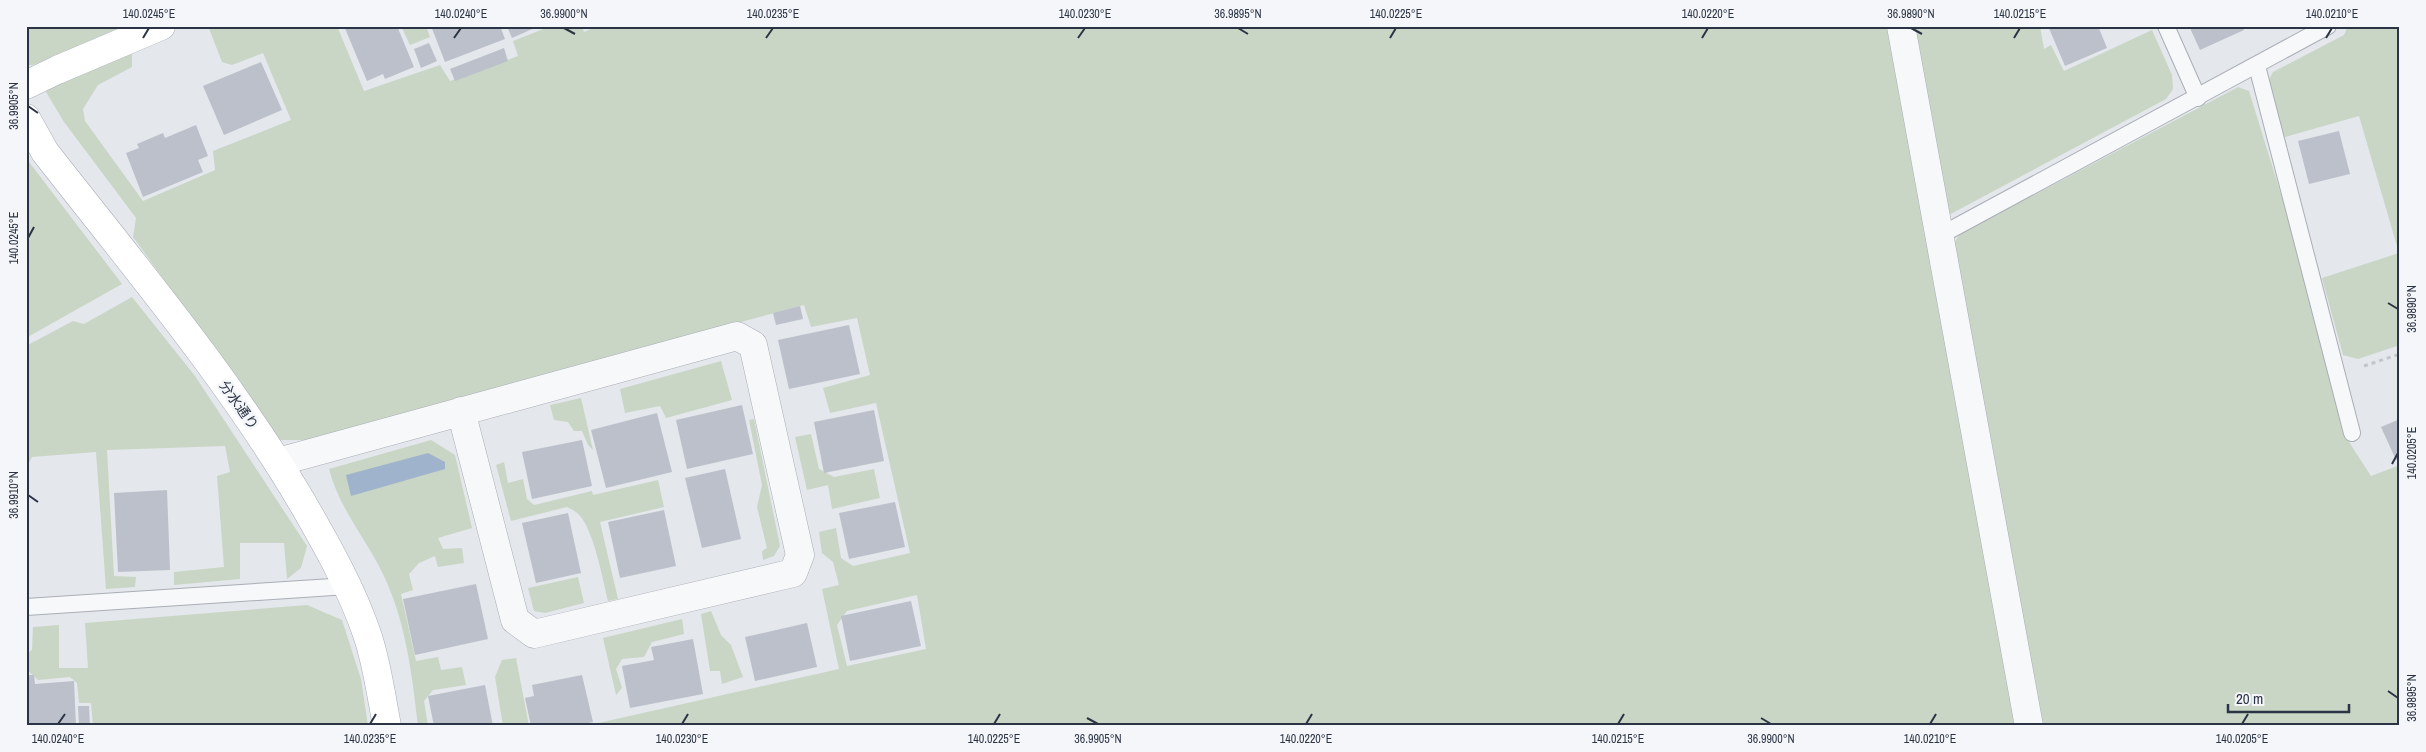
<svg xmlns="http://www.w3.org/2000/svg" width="2426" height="752" font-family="'Archivo Narrow','Noto Sans JP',sans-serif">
<rect width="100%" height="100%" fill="#e4e7ec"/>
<!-- green -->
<g fill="#c9d6c5" fill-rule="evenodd">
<path d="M26,26H125L33,65H26Z"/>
<path d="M208,26H337L364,91L440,65L450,81L518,56L513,41L551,26H582L584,32L598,26H2040L2044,49L2051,45L2064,71L2152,30L2172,75L2173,89L2166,99L1932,224L1953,244L1960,234L2238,87L2249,91L2283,201L2349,442L2371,476L2400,465V726H585L839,669L822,589L839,585L833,562L822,553L819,532L836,528L841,558L853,566L910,553L876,403L830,413L823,388L870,375L857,318L811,327L804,305L305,440H280L133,237L136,218L64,122L46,92L53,84L132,52V67L98,85L83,109L85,121L143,201L215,170L213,151L291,120L263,53L232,65L222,62ZM917,595L926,649L847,666L837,625L847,611Z"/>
<path d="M401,26H426L430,37L410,45Z"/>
<path d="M2348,26H2400V345L2358,359L2343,355L2322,278L2399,253L2359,116L2282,138L2266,85L2273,72L2344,35Z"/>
<path d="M26,158L122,284L26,338Z"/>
<path d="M132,297L195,376L307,546L301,568L287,579L284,543H240V579L174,585V572L224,567L217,476L230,472L225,446L107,450L114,576L136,577L135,587L106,589L96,452L32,457L26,468V346L73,321L84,324Z"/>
<path d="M721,361L732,400L666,418L660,406L625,413L620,389Z"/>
<path d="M581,398L593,450L588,445L582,431H574L568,422L554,420L550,405Z"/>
<path d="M754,419L780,546L774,556L763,560L762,551L767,548L757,507L762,485L749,420Z"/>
<path d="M811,434L819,469L834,477L874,469L880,498L832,509L828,485L807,490L795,437Z"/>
<path d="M431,440L455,455L472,528L438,538L443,549L462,548L464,563L438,567L435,556L419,563L409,574L413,590L401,594L416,661L438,657L441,670L462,667L466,685L433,690L424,701L428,726H418C412,674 406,622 383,574C366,539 339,508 329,469Z"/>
<path d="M504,462L508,483L523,479L527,499L534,505L592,491L593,495L658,480L664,507L600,522L618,599L608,601C603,581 593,525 577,513C574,510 570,509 567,507L511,521L496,465Z"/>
<path d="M578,577L584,603L545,613L534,611L528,588Z"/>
<path d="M307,605L342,620L361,679L368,726H93L91,703H79L77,683L70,677L38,680L26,669V654L32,650L33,627L59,625V668H88L85,623Z"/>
<path d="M711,611L721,635L731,645L743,677L722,684L720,671H710L701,614Z"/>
<path d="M682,619L684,634L652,642L644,657L622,659L616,669L622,688L616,695L603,638Z"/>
<path d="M516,658L529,726H503L495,677L502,660Z"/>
</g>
<!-- water -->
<path fill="#9fb4cc" d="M428,453L445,462V469L351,496L346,475Z"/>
<!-- building -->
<g fill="#bbc0ca">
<path d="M344,26H397L414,67L385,79L383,74L367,81Z"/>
<path d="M431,26H500L505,39L445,62Z"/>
<path d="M507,26H539L512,38Z"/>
<path d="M2048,26H2098L2107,48L2065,66Z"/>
<path d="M2189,26H2242L2244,30L2200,50Z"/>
<path d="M429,43L437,61L421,68L414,49Z"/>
<path d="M504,48L508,61L455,81L450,69Z"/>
<path d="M261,62L282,110L224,135L203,86Z"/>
<path d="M196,125L208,156L198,160L203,172L143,197L126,153L139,148L137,144L163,133L165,138Z"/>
<path d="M2339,131L2350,174L2309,184L2298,141Z"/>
<path d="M800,306L803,319L776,325L773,313Z"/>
<path d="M849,325L860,374L789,389L778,340Z"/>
<path d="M742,405L753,454L687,469L676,420Z"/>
<path d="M874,410L884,461L824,473L814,422Z"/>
<path d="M657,413L672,472L606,488L591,430Z"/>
<path d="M2400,419V458L2396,460L2381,427Z"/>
<path d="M582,440L592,486L532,499L522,452Z"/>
<path d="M725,469L741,539L702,548L685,478Z"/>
<path d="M167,490L170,570L118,572L114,493Z"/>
<path d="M895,502L905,547L849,559L839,513Z"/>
<path d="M664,510L676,566L620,578L608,522Z"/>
<path d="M568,513L581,573L536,583L522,523Z"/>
<path d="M476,584L488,639L415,655L403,599Z"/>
<path d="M911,601L921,646L850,661L841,616Z"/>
<path d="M807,623L817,667L755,681L745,637Z"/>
<path d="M693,639L703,694L630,708L622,666L654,660L651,647Z"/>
<path d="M26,675H34L35,684L74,681L76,726H26Z"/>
<path d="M582,675L593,722L574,726H531L525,698L534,696L532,685Z"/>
<path d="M485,685L493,726H434L428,696Z"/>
<path d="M78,706H89L90,726H79Z"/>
</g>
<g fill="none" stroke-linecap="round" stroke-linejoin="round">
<!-- lane casing -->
<g stroke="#a9aeb7" stroke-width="18">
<g id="lane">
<path d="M2166,26L2198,98"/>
<path d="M2257,66L2352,433"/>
<path d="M1941,235L2328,26"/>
<path d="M26,607L348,586"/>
</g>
</g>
<!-- street casing -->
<g stroke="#a9aeb7" stroke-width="29">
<g id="street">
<path d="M1901,26L2029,726"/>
<path d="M278,462L737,336L753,345L800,555L793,573L534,634L515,620L461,411"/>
</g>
</g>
<!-- secondary casing -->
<g stroke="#a9aeb7" stroke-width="29">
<g id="secondary">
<path d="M26,85L57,70L161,26"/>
<path d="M26,118L45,152C134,266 228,377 302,502C326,544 351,587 367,634C377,663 381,695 387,726"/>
</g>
</g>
<!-- path -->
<path stroke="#c2c5cb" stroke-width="3" stroke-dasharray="4 4" stroke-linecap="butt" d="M2364,366L2400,354"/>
<!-- lane -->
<use href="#lane" stroke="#f7f8fa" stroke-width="16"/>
<!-- street -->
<use href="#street" stroke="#f7f8fa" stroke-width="28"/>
<!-- secondary -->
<use href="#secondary" stroke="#fff" stroke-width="28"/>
</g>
<!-- ticks -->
<path fill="none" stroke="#2b3445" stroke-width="2" d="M564,28L575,34M1238,28L1248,34M1911,28L1922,34M143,38L149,28M454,38L461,28M766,38L773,28M1078,38L1085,28M1390,38L1396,28M1702,38L1708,28M2014,38L2020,28M2326,38L2332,28M28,106L38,113M28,238L34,227M2388,303L2398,309M2392,464L2398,453M28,495L38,502M2388,691L2398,698M1087,718L1098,724M1761,718L1771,724M58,724L65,714M370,724L376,714M682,724L688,714M994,724L1000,714M1306,724L1312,714M1618,724L1624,714M1930,724L1936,714M2242,724L2248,714"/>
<g text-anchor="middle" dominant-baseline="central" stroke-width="5" stroke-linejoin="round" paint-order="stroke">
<!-- street labels -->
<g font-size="14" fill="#2b3445" stroke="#f4f6f9">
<text transform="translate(239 405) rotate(55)">分水通り</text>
</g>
</g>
<!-- border -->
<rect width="2426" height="752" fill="none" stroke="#f4f6f9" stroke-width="55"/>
<!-- scale -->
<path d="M2228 704v8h121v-8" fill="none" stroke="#2b3445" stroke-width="2.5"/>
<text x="2236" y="704" font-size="15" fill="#2b3445" stroke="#f4f6f9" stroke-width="4" paint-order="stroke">20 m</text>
<rect x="28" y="28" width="2370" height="696" fill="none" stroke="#2b3445" stroke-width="2"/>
<g font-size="12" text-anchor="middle" fill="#2b3445">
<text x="149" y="18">140.0245°E</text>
<text x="461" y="18">140.0240°E</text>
<text x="564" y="18">36.9900°N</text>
<text x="773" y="18">140.0235°E</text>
<text x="1085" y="18">140.0230°E</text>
<text x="1238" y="18">36.9895°N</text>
<text x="1396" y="18">140.0225°E</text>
<text x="1708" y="18">140.0220°E</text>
<text x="1911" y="18">36.9890°N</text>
<text x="2020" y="18">140.0215°E</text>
<text x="2332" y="18">140.0210°E</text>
<text transform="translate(14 106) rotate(-90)" y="4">36.9905°N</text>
<text transform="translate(14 238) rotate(-90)" y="4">140.0245°E</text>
<text transform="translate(2412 309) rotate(-90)" y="4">36.9890°N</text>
<text transform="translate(2412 453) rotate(-90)" y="4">140.0205°E</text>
<text transform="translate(14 495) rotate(-90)" y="4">36.9910°N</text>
<text transform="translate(2412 698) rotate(-90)" y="4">36.9895°N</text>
<text x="58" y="743">140.0240°E</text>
<text x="370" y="743">140.0235°E</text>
<text x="682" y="743">140.0230°E</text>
<text x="994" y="743">140.0225°E</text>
<text x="1098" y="743">36.9905°N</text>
<text x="1306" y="743">140.0220°E</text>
<text x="1618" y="743">140.0215°E</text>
<text x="1771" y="743">36.9900°N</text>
<text x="1930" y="743">140.0210°E</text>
<text x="2242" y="743">140.0205°E</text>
</g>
</svg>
